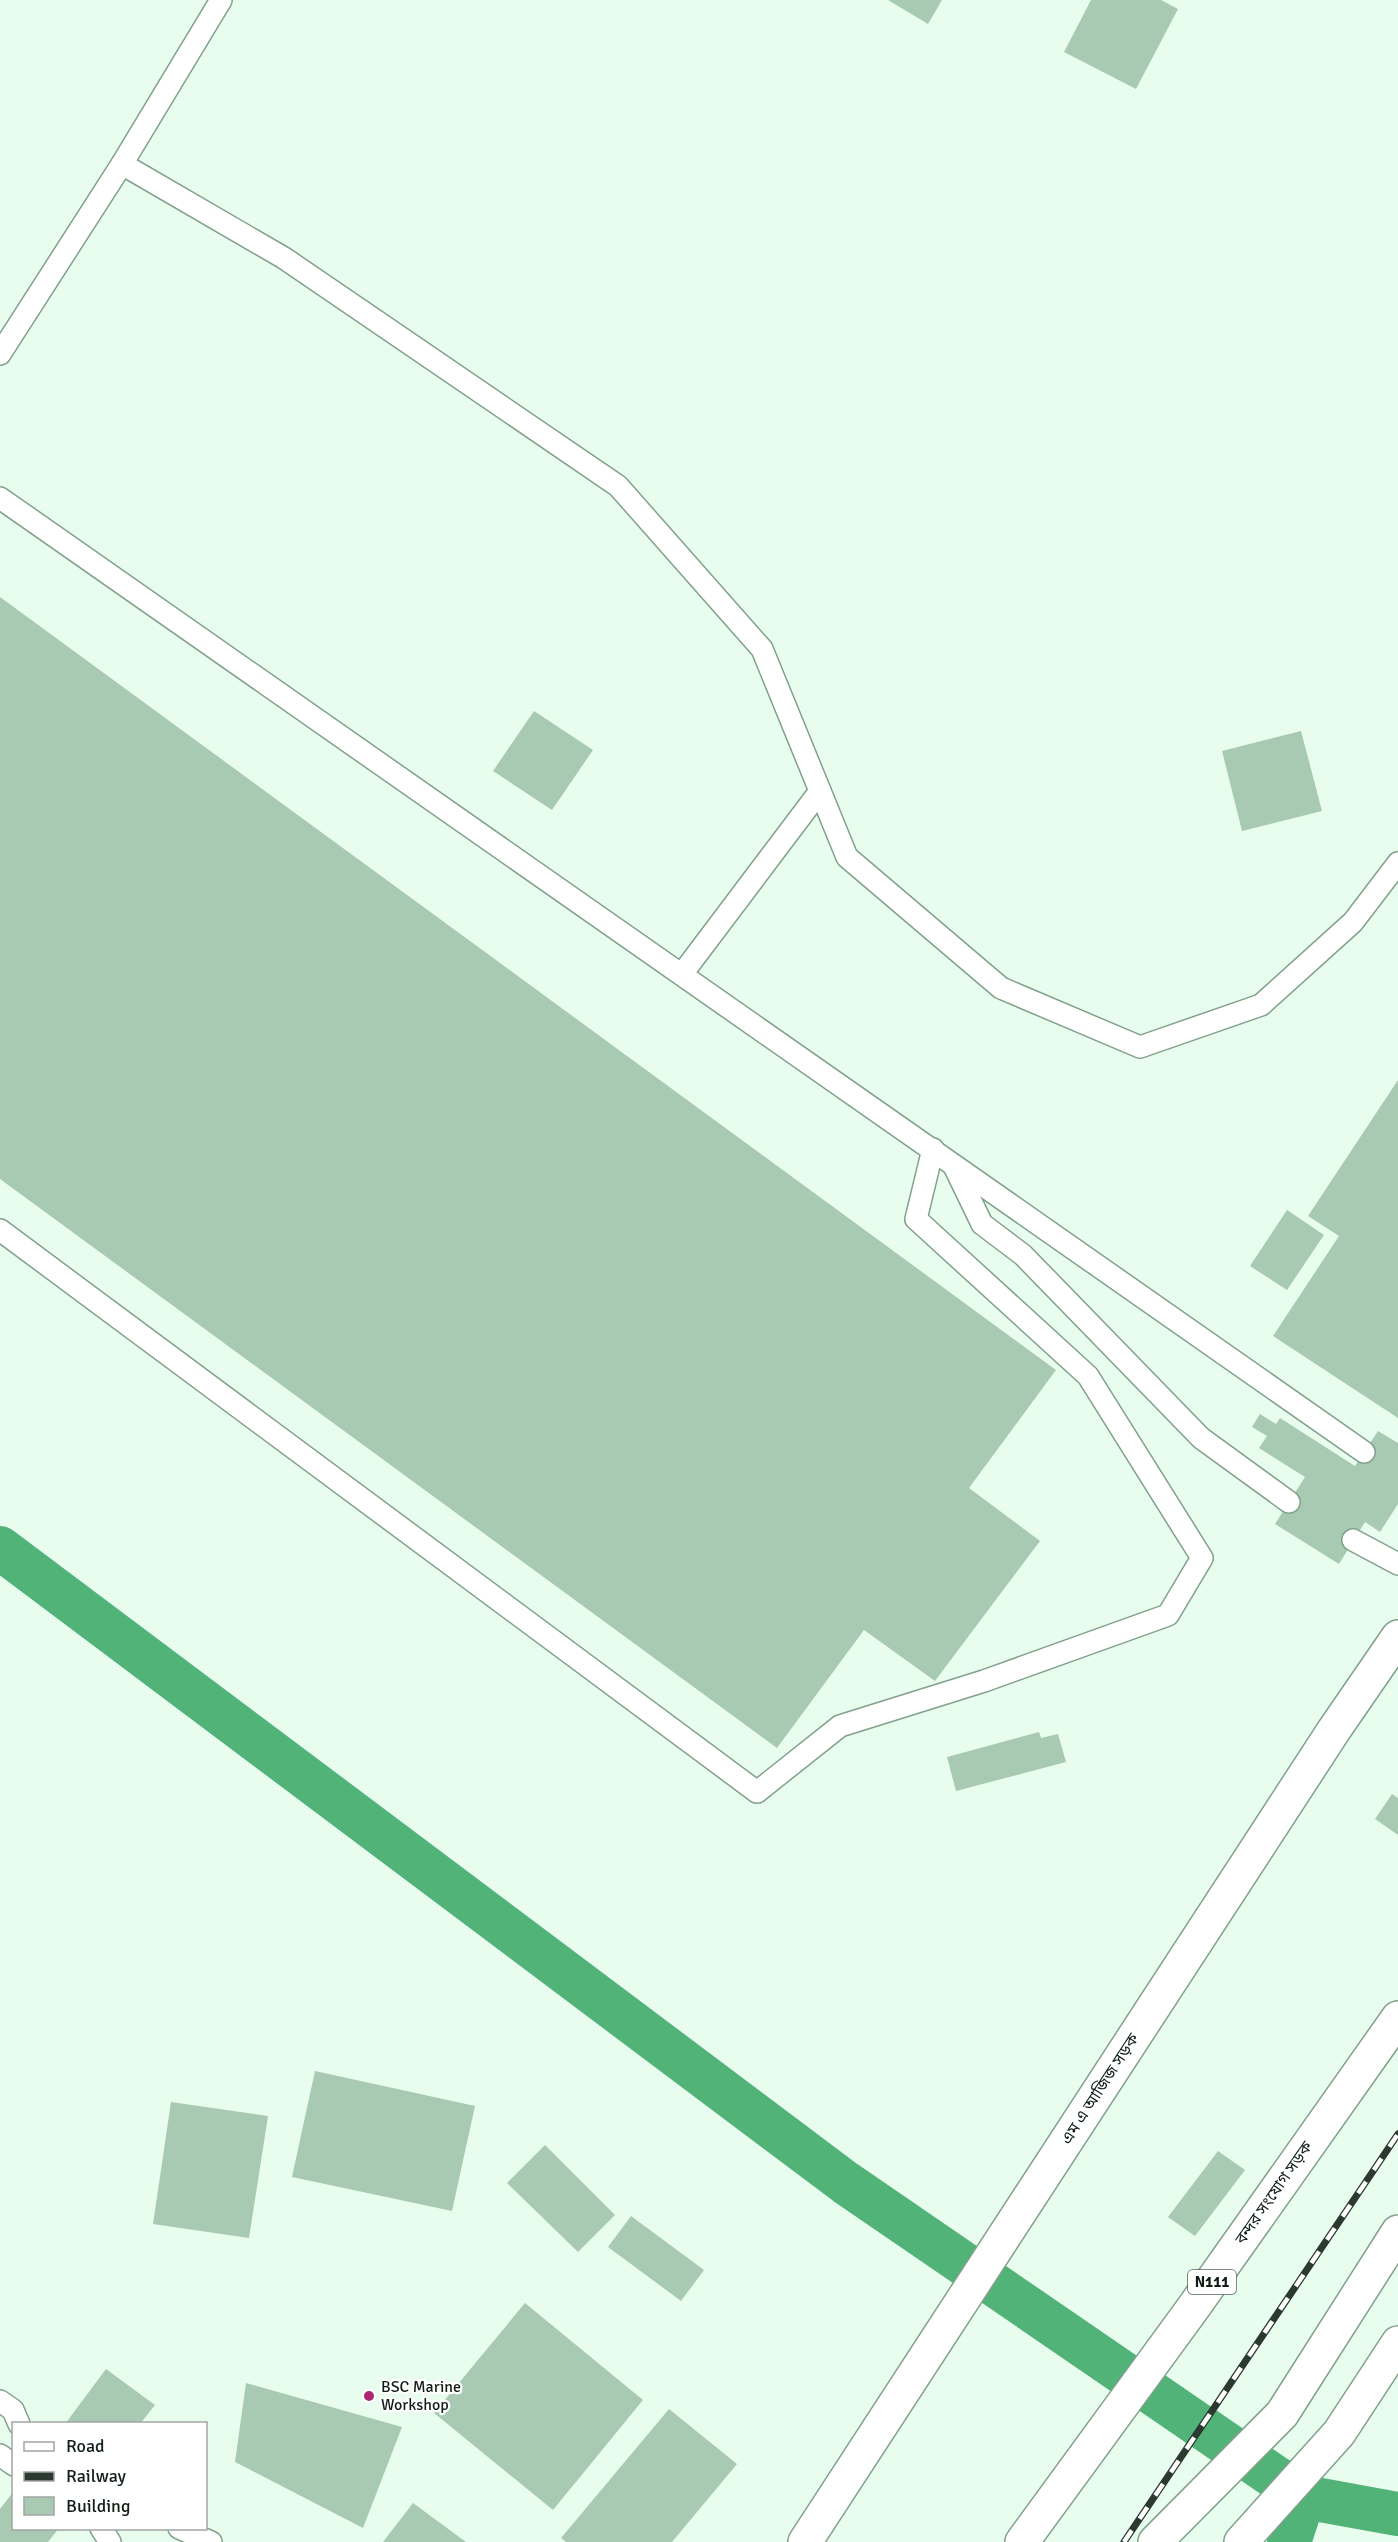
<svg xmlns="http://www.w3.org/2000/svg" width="1398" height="2542" font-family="Signika,'Noto Sans Bengali',sans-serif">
<rect width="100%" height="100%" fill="#e9fdef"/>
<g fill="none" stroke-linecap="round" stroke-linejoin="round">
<!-- canal -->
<g stroke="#51b378" stroke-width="44">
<path d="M0,1548L846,2183L1304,2497L1398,2514"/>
<path d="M1289,2542L1304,2497"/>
</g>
</g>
<!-- building -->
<g fill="#a8c9b2">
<path d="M888,0H942L928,24Z"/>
<path d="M1091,0H1161L1178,9L1136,89L1064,52Z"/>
<path d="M0,597L1056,1370L969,1488L1040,1541L935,1681L864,1630L777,1748L0,1179Z"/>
<path d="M534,711L593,750L552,810L493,771Z"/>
<path d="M1301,731L1322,811L1242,831L1222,751Z"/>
<path d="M1398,1080V1418L1273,1336L1339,1236L1308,1216Z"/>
<path d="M1287,1210L1324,1235L1287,1290L1250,1266Z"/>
<path d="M1260,1414L1276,1424L1280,1418L1355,1466L1378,1431L1398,1443V1504L1380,1532L1365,1522L1339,1564L1275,1524L1305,1477L1259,1448L1267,1436L1252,1427Z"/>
<path d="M1039,1732L1041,1738L1058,1734L1066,1762L956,1791L947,1757Z"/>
<path d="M1392,1794L1398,1798V1835L1375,1819Z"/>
<path d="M315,2071L475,2106L452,2211L292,2177Z"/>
<path d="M171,2102L268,2116L249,2238L153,2224Z"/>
<path d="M545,2145L615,2215L578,2252L507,2183Z"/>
<path d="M1218,2151L1245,2170L1195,2236L1168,2217Z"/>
<path d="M631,2216L704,2270L681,2301L608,2247Z"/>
<path d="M525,2303L643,2400L553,2510L434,2413Z"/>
<path d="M106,2369L155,2405L140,2424H65Z"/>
<path d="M246,2383L402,2427L363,2528L235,2462Z"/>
<path d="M669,2409L737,2464L672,2542H566L561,2538Z"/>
<path d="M14,2491V2528H59L48,2542H0V2509Z"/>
<path d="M413,2503L466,2542H383Z"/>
</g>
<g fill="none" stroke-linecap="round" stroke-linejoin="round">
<!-- service casing -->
<g stroke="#81a18b" stroke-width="24">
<g id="service">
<path d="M122,164L284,258L618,486L762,649L847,857L1001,988L1140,1047L1261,1005L1353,922L1398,863"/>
<path d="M0,354L122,164L221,0"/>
<path d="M0,498L1364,1452"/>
<path d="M682,974L820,791"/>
<path d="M954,1166L982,1224L1023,1255L1201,1438L1289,1502"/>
<path d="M0,1230L757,1792L840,1726L984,1681L1168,1615L1202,1558L1088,1376L916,1219L933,1149"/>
<path d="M1353,1540L1398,1564"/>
<path d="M0,2401L13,2410L19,2424"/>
<path d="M0,2455L14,2465"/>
<path d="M101,2528L110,2542"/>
<path d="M179,2528L211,2542"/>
</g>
</g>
<!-- primary casing -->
<g stroke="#81a18b" stroke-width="36">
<path id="primary" d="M805,2542L1334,1730L1398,1637"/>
</g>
<!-- trunk casing -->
<g stroke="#81a18b" stroke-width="36">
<g id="trunk">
<path d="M1022,2542L1193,2308L1398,2018"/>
<path d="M1155,2542L1282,2414L1398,2232"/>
<path d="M1241,2542L1339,2433L1398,2343"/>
</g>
</g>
<!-- service -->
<use href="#service" stroke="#fff" stroke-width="21"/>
<!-- primary -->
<use href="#primary" stroke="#fff" stroke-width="33"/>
<!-- trunk -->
<use href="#trunk" stroke="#fff" stroke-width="33"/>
<!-- rail casing -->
<g stroke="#2b3931" stroke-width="7">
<path id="rail" d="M1124,2542L1398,2134"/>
</g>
<!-- rail -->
<use href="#rail" stroke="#fff" stroke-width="4.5" stroke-dasharray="14" stroke-linecap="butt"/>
</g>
<!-- markers -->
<circle fill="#ac2770" stroke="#fff" stroke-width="2" cx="369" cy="2396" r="6"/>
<g text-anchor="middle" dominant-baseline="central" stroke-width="4.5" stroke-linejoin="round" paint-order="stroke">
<!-- shield labels -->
<rect fill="#fff" stroke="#58625c" stroke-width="1.5" x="1188" y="2270" width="48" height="24" rx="4.5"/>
<g font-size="15" font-weight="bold" fill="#111e16">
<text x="1212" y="2282">N111</text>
</g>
<!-- street labels -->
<g font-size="16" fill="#111e16" stroke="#fff">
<text transform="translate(1100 2089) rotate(-57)">এম এ আজিজ সড়ক</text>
<text transform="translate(1274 2193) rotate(-55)">বন্দর সংযোগ সড়ক</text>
</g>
<!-- poi labels -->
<g font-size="16" fill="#111e16" stroke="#fff" text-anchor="start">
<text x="381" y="2387">BSC Marine<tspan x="381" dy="18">Workshop</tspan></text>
</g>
</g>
<!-- legend -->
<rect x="12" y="2422" width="195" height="108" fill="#ffffff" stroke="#a0a5a2" stroke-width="1.5"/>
<rect x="24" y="2442" width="30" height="9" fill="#ffffff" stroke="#a0a5a2" stroke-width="1.5"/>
<text x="66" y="2452" font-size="18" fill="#111e16">Road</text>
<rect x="24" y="2472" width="30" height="9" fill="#2b3931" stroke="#a0a5a2" stroke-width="1.5"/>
<text x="66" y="2482" font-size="18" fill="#111e16">Railway</text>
<rect x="24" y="2497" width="30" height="18" fill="#a8c9b2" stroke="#a0a5a2" stroke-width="1.5"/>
<text x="66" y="2512" font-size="18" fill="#111e16">Building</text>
</svg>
